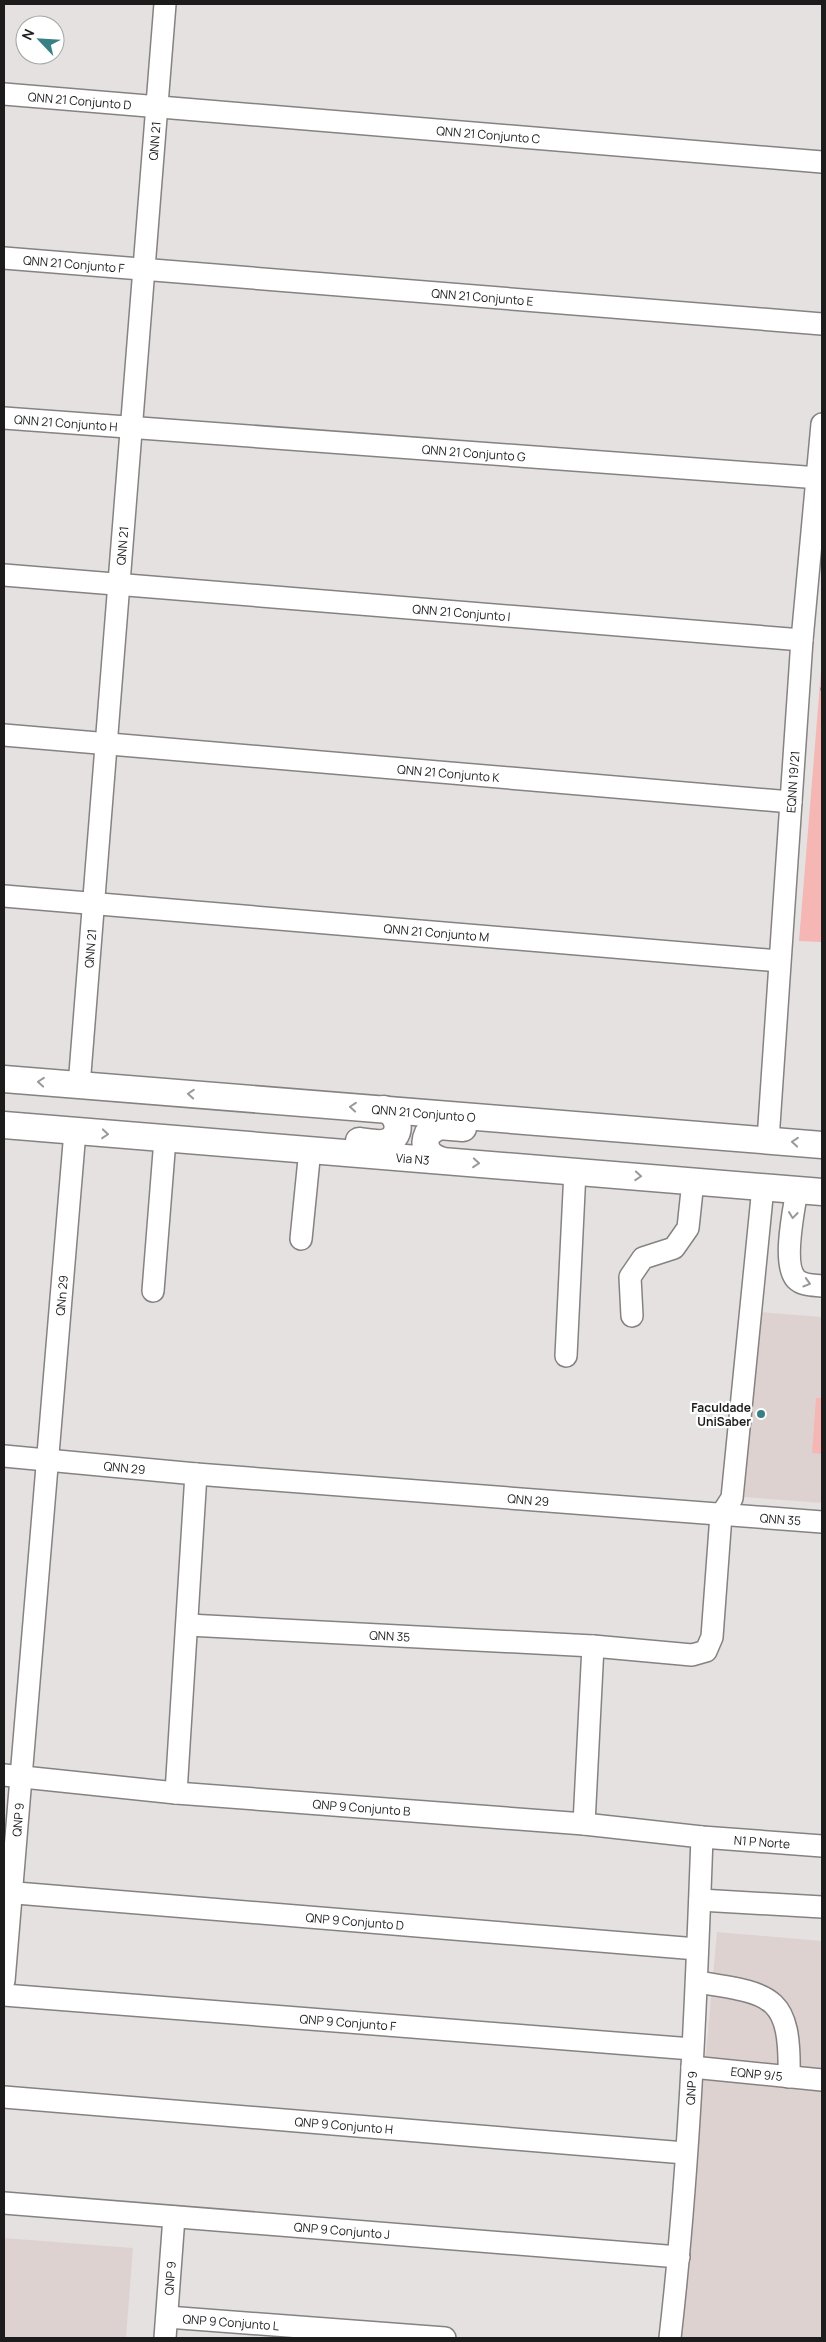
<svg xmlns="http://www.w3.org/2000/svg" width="826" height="2342" font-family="Manrope,sans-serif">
<rect width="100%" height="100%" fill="#e5e1e1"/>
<!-- built -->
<g fill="#ded2d1">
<path d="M760,1312L822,1317V1503L744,1497Z"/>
<path d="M717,1932L822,1941V2338H680Z"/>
<path d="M4,2238L133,2248L126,2338H4Z"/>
</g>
<!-- green -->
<g fill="#f6b6b4">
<path d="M822,659V942L799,941Z"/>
<path d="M816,1398H822V1454L812,1453Z"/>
</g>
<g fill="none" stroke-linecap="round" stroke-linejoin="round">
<!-- minor casing -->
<g stroke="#868282" stroke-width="24">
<g id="minor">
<path id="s1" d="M4,94L822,162"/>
<path id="s2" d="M4,258L822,324"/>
<path id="s3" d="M4,418L819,478"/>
<path id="s4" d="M4,575L802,640"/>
<path id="s5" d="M4,735L791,802"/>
<path id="s6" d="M4,896L779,961"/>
<path id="s7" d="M79,1086L165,4"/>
<path id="s8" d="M768,1140L802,640L822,424"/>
<path d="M797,1190C794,1209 782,1264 796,1279C803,1286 814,1285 822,1286"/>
<path d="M301,1239L310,1149"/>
<path d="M153,1291L165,1139"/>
<path d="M632,1316L630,1277L643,1258L674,1248L688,1228L693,1181"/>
<path d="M566,1356L575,1171"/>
<path id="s9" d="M4,1456L196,1474L822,1522"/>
<path id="s10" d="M188,1625L593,1646L692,1655L706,1651L712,1637L721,1515L732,1498L763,1187"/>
<path id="s11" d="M4,1775L176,1793L584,1824L702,1837L822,1846"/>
<path d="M176,1793L196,1474"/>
<path d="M584,1824L593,1646"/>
<path id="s12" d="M4,1892L697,1949"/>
<path d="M700,1900L822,1907"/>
<path id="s13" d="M4,1981L75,1131"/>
<path d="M697,1982C772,1994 791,1994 789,2077"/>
<path id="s14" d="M4,1995L692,2049"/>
<path id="s15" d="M692,2067L822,2080"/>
<path id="s16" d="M4,2097L685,2153"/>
<path id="s17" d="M4,2203L679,2257"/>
<path id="s18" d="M167,2317L445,2338"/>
<path id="s19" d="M165,2338L174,2217"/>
<path id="s20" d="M670,2338C689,2172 696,2004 702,1837"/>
</g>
</g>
<!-- major casing -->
<g stroke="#868282" stroke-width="29">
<g id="major">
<path id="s21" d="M4,1079L822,1145"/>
<path id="s22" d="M4,1125L822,1192"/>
<path d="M359,1141C368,1142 379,1145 387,1142C404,1135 399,1114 384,1109"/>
<path d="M440,1160C427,1155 422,1146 428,1133L439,1126L463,1128"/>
</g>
</g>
<!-- path -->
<path stroke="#999797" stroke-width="3" stroke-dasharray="1 4" stroke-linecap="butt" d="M820,689H822"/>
<!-- minor -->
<use href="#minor" stroke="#fff" stroke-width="21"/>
<!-- major -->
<use href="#major" stroke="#fff" stroke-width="26"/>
</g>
<!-- one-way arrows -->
<defs><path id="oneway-chevron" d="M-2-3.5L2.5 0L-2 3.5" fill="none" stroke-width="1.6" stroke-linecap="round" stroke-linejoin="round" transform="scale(1.25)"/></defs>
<g stroke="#999">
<use href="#oneway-chevron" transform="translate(41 1082) rotate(-175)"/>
<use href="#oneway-chevron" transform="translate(191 1094) rotate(-176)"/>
<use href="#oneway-chevron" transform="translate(353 1107) rotate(-175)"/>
<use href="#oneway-chevron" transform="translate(105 1134) rotate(5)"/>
<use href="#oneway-chevron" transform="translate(795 1142) rotate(-175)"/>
<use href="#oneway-chevron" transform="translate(476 1163) rotate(5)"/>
<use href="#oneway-chevron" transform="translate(638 1176) rotate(4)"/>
<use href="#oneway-chevron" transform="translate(793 1215) rotate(97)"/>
<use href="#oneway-chevron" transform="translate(807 1283) rotate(17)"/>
</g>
<!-- markers -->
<circle fill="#388084" stroke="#fff" stroke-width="2" cx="761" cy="1414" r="5"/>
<g text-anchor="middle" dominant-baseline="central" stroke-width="4.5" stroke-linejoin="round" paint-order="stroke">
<!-- street labels -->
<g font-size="12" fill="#1d1c1c" stroke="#fff">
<text stroke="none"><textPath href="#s1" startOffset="76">QNN 21 Conjunto D</textPath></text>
<text stroke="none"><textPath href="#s1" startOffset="486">QNN 21 Conjunto C</textPath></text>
<text stroke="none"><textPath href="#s7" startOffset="948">QNN 21</textPath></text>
<text stroke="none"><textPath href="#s2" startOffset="70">QNN 21 Conjunto F</textPath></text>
<text stroke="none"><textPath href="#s2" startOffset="480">QNN 21 Conjunto E</textPath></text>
<text stroke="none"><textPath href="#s3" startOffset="62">QNN 21 Conjunto H</textPath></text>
<text stroke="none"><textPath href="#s3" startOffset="471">QNN 21 Conjunto G</textPath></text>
<text stroke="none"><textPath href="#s7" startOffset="542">QNN 21</textPath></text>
<text stroke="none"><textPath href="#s4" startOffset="459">QNN 21 Conjunto I</textPath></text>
<text stroke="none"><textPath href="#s5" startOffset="446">QNN 21 Conjunto K</textPath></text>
<text stroke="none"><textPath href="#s8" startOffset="359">EQNN 19/21</textPath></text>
<text stroke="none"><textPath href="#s6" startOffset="434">QNN 21 Conjunto M</textPath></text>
<text stroke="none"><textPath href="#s7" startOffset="138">QNN 21</textPath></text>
<text stroke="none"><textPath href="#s21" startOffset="421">QNN 21 Conjunto O</textPath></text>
<text stroke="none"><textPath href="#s22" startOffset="410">Via N3</textPath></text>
<text stroke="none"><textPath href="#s13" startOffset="688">QNn 29</textPath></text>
<text stroke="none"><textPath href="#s9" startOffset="121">QNN 29</textPath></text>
<text stroke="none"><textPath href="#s9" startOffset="526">QNN 29</textPath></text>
<text stroke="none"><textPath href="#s9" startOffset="779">QNN 35</textPath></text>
<text stroke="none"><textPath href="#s10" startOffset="202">QNN 35</textPath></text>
<text stroke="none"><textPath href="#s11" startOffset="359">QNP 9 Conjunto B</textPath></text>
<text stroke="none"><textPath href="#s13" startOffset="162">QNP 9</textPath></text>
<text stroke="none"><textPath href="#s11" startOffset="761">N1 P Norte</textPath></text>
<text stroke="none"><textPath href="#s12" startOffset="352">QNP 9 Conjunto D</textPath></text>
<text stroke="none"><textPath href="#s14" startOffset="345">QNP 9 Conjunto F</textPath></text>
<text stroke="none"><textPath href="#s15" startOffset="65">EQNP 9/5</textPath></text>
<text stroke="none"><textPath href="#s20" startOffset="251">QNP 9</textPath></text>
<text stroke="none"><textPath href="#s16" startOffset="341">QNP 9 Conjunto H</textPath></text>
<text stroke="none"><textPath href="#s17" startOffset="339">QNP 9 Conjunto J</textPath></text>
<text stroke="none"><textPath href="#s19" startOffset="60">QNP 9</textPath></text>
<text stroke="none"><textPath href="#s18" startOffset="64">QNP 9 Conjunto L</textPath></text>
</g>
<!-- poi labels -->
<g font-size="12" font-weight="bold" fill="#1d1c1c" stroke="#fff" text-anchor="end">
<text x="751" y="1407">Faculdade<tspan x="751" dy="14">UniSaber</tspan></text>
</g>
</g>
<!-- border -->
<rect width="826" height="2342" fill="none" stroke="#1d1c1c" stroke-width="10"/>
<!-- north arrow -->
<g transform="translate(40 40) rotate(295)"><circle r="24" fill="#ffffff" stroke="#a5a4a4"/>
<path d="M0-4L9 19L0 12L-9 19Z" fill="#388084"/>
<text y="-8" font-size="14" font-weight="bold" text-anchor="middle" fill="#1d1c1c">N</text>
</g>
</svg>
